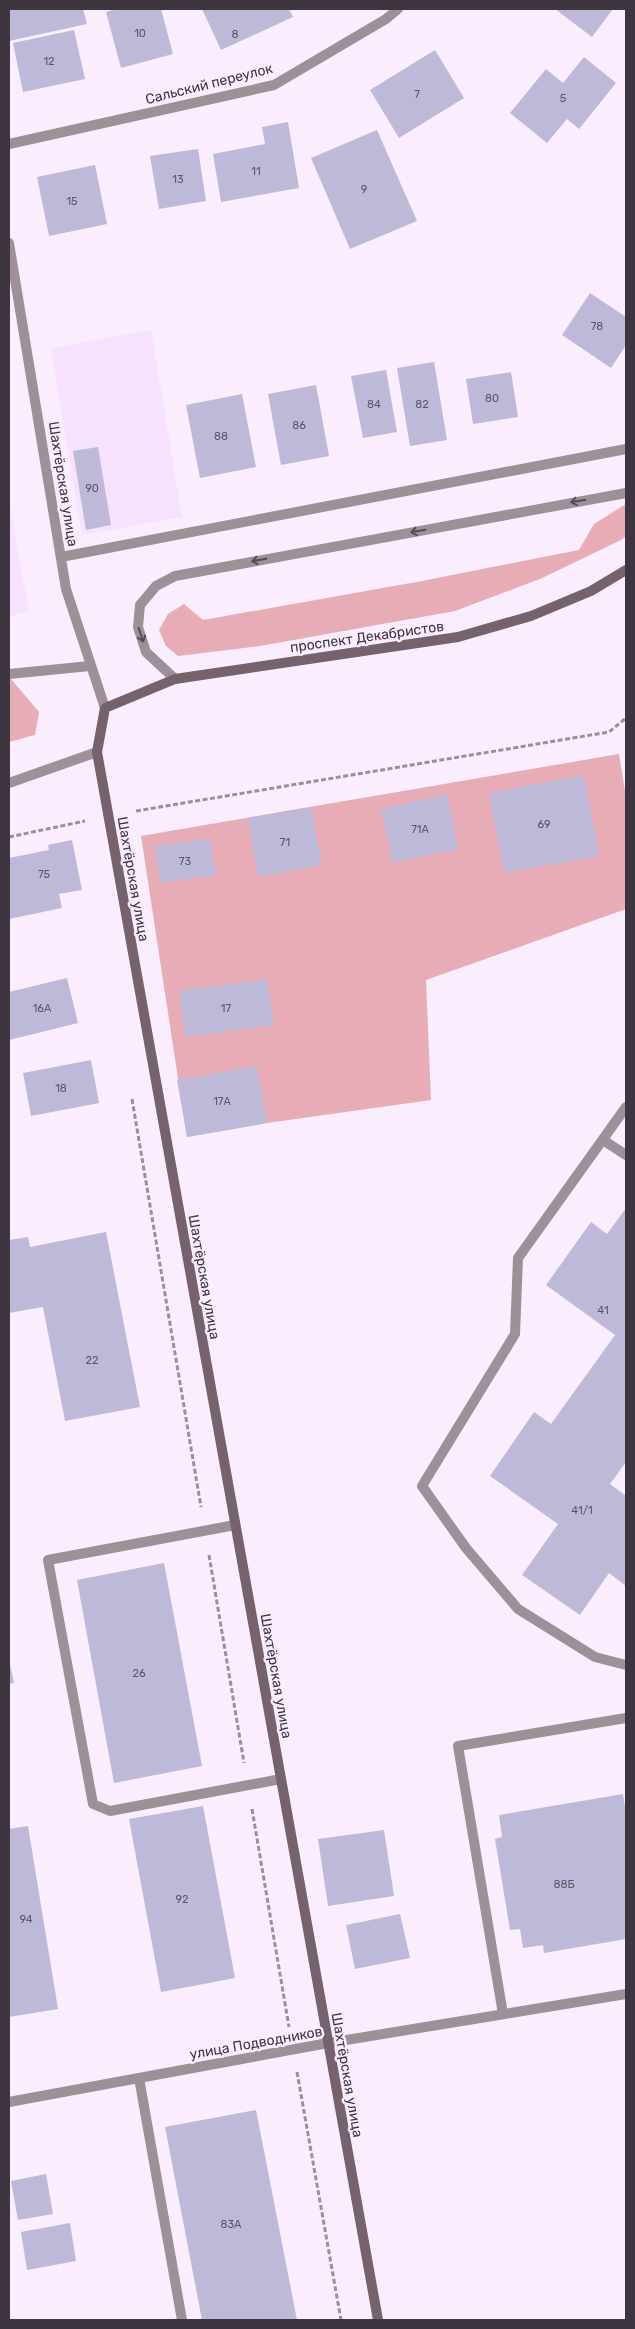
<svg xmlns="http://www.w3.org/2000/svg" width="635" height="2329" font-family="Rubik,sans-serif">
<rect width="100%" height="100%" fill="#faedfe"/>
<!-- built -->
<g fill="#f7e2fe">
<path d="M151,330L182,517L82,535L51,348Z"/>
<path d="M9,502L29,612L9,616Z"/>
</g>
<!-- green -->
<g fill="#e7acb6">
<path d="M626,504V536L621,540L540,579L455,611L260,646L178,656L166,646L159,630L168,614L184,604L203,620L422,581L579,550L594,524Z"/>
<path d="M9,679H11L39,712L35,735L9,742Z"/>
<path d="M619,754L626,797V909L426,980L431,1100L267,1123L187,1137L141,836Z"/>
</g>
<!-- building -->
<g fill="#beb9d8">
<path d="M9,9H83L87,24L9,41Z"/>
<path d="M116,9H161L173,54L121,68L106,12Z"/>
<path d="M202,9H289L293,17L221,50Z"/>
<path d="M555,9H613L592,37Z"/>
<path d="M74,30L85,79L23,92L13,43Z"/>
<path d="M435,50L464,98L399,138L370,90Z"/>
<path d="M584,57L616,83L579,129L567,119L547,143L510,113L546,69L563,83Z"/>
<path d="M288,122L299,188L221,202L213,154L265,144L262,127Z"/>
<path d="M377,130L417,221L350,249L311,158Z"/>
<path d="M198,149L206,201L159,209L150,156Z"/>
<path d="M95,165L107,224L49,236L37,177Z"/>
<path d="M590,293L626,317V345L611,368L562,335Z"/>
<path d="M434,362L447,440L410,446L397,368Z"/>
<path d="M386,370L397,432L363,438L351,376Z"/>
<path d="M511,372L518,417L473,424L466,379Z"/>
<path d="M316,385L329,456L281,465L268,394Z"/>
<path d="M242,394L256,467L200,478L186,405Z"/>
<path d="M98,447L111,525L86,530L73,451Z"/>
<path d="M584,775L599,856L504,873L489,793Z"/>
<path d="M447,794L458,849L393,863L381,809Z"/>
<path d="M311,807L322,865L258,877L248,818Z"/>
<path d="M210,839L216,875L160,883L155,846Z"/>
<path d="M72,840L82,890L59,894L62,908L9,919V858L49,850L48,845Z"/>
<path d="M67,978L78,1023L9,1040V992Z"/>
<path d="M267,979L274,1025L185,1037L179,991Z"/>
<path d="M91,1060L99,1103L31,1116L23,1073Z"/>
<path d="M257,1066L267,1123L187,1137L177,1080Z"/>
<path d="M626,1208V1462L610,1484L626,1496V1586L609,1573L580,1615L522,1575L558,1524L490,1476L534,1412L551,1424L615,1335L546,1285L591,1222L607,1234Z"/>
<path d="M106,1232L140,1407L65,1421L43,1307L9,1313V1240L28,1237L30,1247Z"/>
<path d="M164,1563L202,1766L114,1783L77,1580Z"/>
<path d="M9,1660L14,1683L9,1684Z"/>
<path d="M623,1794L626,1813V1939L544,1953L543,1945L523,1948L520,1929L510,1930L495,1839L502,1837L499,1815Z"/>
<path d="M203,1806L235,1978L161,1992L129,1819Z"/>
<path d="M28,1826L58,2009L9,2017V1829Z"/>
<path d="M384,1830L394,1896L328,1906L318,1839Z"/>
<path d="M400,1914L410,1958L355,1969L346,1925Z"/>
<path d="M256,2110L297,2320H202L165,2127Z"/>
<path d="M46,2174L53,2214L18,2220L11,2181Z"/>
<path d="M70,2223L76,2261L27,2270L21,2232Z"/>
</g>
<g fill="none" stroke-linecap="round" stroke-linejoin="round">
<!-- path -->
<g stroke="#998f9d" stroke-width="3" stroke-dasharray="5 2.5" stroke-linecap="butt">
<path d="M136,811L609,732L626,718"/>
<path d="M9,837L85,821"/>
<path d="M132,1099L201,1507"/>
<path d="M209,1555L244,1763"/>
<path d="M252,1809L289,2027"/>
<path d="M297,2072L341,2320"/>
</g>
<!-- lane -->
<g stroke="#9e9098" stroke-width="10">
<path d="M61,557L626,449"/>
<path d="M9,674L90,666"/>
<path d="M175,679L146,652L138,627L140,605L156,586L175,576L626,493"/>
<path d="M626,1107L518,1258L515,1334L422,1486L466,1548L518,1609L595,1657L626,1665"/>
<path d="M603,1140L626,1155"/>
<path d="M235,1525L48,1560L93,1804L110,1811L281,1779"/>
<path d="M503,2014L458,1746L626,1718"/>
</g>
<!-- street -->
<g stroke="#9e9098" stroke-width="10">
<path d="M9,144L274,85L386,19L398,9"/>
<path d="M9,243L66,589L105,708"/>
<path d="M9,783L97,752"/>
<path d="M139,2078L182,2320"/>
<path d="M9,2102L328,2043L626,1994"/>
</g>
<!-- secondary -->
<path stroke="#76626d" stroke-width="10" d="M378,2320L97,752L105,708L175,679L458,637L531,616L591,591L626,570"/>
</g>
<!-- one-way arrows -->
<defs><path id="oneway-shaft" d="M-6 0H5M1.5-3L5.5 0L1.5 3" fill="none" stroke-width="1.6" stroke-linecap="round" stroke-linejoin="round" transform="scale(1.25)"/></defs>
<g stroke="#554c56">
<use href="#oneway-shaft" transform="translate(578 501) rotate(170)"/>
<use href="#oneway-shaft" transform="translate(418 531) rotate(170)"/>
<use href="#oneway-shaft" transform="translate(259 560) rotate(170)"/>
<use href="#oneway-shaft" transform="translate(141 635) rotate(72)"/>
</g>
<g text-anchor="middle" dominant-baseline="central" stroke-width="5" stroke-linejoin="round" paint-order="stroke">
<!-- number labels -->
<g font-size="11" fill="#5d5666">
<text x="140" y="33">10</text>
<text x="235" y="34">8</text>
<text x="49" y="61">12</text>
<text x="417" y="94">7</text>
<text x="563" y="98">5</text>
<text x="256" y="171">11</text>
<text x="178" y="179">13</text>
<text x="364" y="189">9</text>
<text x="72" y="201">15</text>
<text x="597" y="326">78</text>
<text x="492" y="398">80</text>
<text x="374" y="404">84</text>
<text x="422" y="404">82</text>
<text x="299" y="425">86</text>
<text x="221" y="436">88</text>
<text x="92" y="488">90</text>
<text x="544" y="824">69</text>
<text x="420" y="829">71А</text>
<text x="285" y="842">71</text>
<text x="185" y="861">73</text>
<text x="44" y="874">75</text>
<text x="42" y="1008">16А</text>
<text x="226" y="1008">17</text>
<text x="61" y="1088">18</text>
<text x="222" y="1101">17А</text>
<text x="603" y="1310">41</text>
<text x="92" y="1360">22</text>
<text x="582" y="1510">41/1</text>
<text x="139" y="1673">26</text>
<text x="564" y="1884">88Б</text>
<text x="182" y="1899">92</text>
<text x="26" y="1919">94</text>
<text x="231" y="2224">83А</text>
</g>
<!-- street labels -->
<g font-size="14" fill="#3d3540" stroke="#faedfe">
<text transform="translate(209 84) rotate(-14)">Сальский переулок</text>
<text transform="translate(63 484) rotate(81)">Шахтёрская улица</text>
<text transform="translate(367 637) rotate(-8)">проспект Декабристов</text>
<text transform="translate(133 879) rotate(80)">Шахтёрская улица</text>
<text transform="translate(204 1277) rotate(80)">Шахтёрская улица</text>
<text transform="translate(276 1676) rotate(80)">Шахтёрская улица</text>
<text transform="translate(256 2043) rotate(-10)">улица Подводников</text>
<text transform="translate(347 2075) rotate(80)">Шахтёрская улица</text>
</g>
</g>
<!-- border -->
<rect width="635" height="2329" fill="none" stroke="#3d3540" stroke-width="20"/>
</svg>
